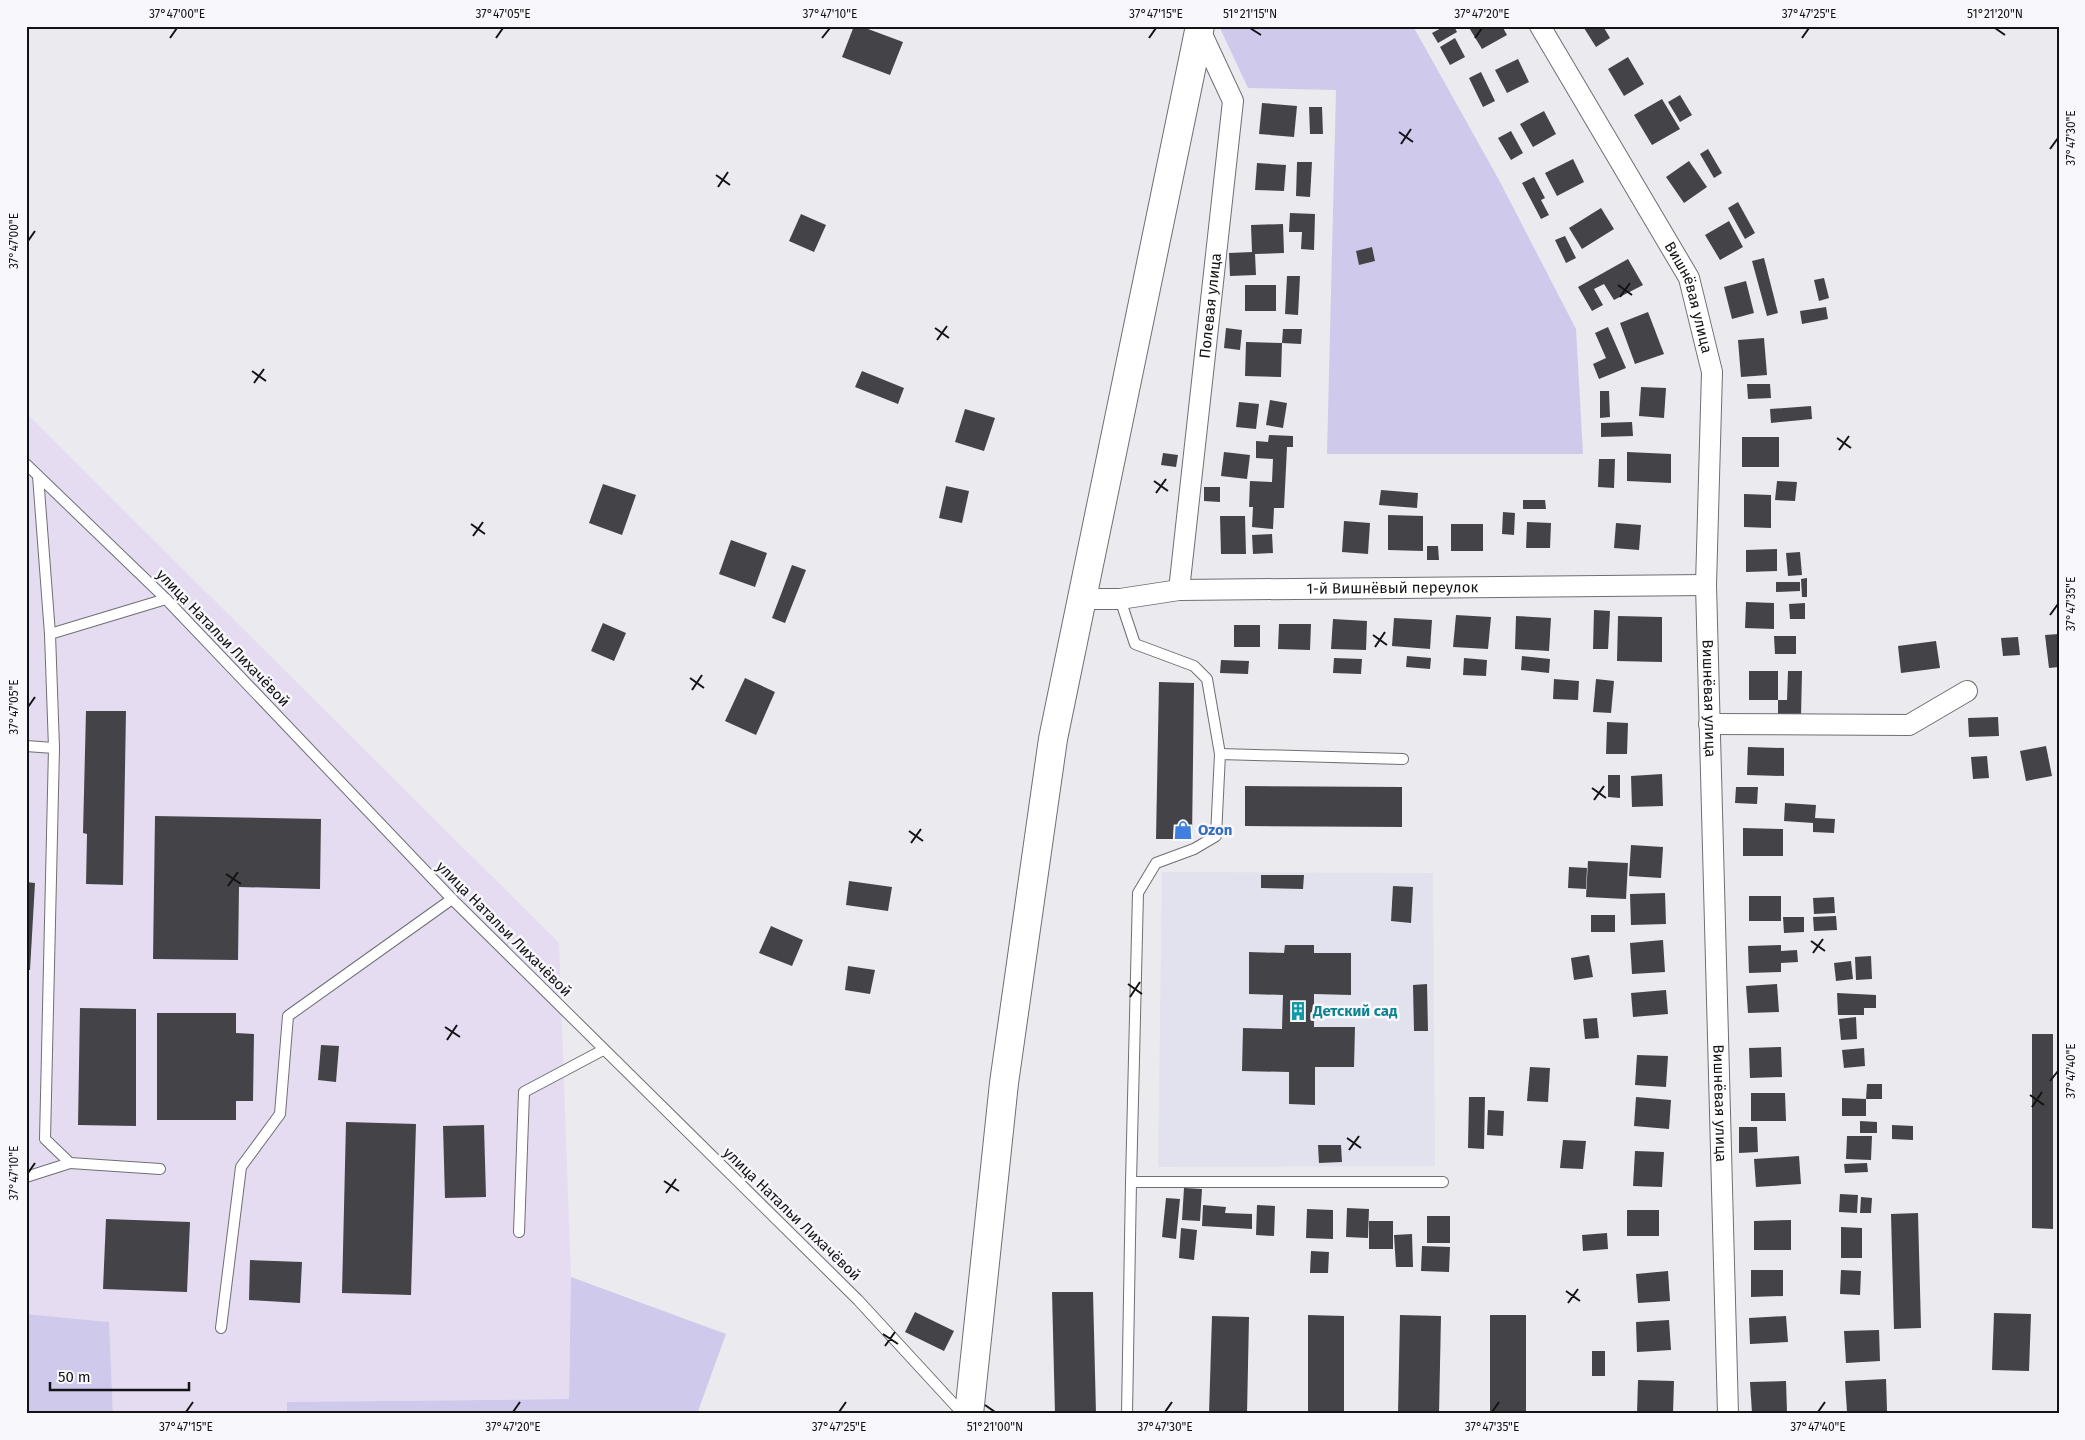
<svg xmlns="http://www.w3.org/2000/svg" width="2085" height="1440" font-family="'Fira Sans',sans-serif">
<rect width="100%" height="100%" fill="#eaeaef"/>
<!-- built -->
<path fill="#e2e1ee" d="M1162,872L1433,873L1435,1166L1158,1167Z"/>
<!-- industrial -->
<path fill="#e5dcf1" d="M26,413L559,943L571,1277L569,1399L287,1402V1414H113L109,1322L26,1314Z"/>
<!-- green -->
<g fill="#cfcaec">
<path d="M1219,26H1413L1499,180L1576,329L1583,454H1327L1336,90L1248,88Z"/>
<path d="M571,1277L726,1334L697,1414H287V1402L569,1399Z"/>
<path d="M26,1314L109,1322L113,1414H26Z"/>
</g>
<!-- building -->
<g fill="#444448">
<path d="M854,26H860L903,42L890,75L842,57Z"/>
<path d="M1445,26H1454L1457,32L1438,43L1432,33Z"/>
<path d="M1468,26H1502L1507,35L1482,49Z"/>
<path d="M1586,26H1603L1610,38L1596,47L1584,28Z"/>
<path d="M1455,38L1465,57L1450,65L1440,47Z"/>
<path d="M1628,57L1644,84L1624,96L1608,69Z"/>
<path d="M1518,59L1529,82L1507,93L1495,70Z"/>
<path d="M1481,72L1495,101L1483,107L1469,78Z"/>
<path d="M1680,95L1692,115L1680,122L1668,102Z"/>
<path d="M1662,99L1680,129L1652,145L1634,115Z"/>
<path d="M1262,103L1297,106L1294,137L1259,134Z"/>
<path d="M1309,107H1322L1323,134H1310Z"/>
<path d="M1544,111L1556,134L1533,147L1520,124Z"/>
<path d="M1511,131L1523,153L1511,160L1498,138Z"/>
<path d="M1708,149L1722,173L1714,178L1700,154Z"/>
<path d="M1573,159L1584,182L1557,196L1545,173Z"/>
<path d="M1689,161L1707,187L1684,203L1666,177Z"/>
<path d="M1297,162H1312L1310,197L1296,196Z"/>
<path d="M1257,163L1286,165L1284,191L1255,190Z"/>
<path d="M1534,177L1545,198L1541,200L1549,215L1541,219L1522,183Z"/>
<path d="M1738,202L1755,233L1745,239L1728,208Z"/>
<path d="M1601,208L1614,229L1582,249L1569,228Z"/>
<path d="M1290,213L1315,214L1314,250L1301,249L1302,232H1289Z"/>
<path d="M801,214L826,225L814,252L789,241Z"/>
<path d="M1729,221L1743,247L1720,260L1705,235Z"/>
<path d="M1283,224L1284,253L1255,254L1256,275L1230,276L1229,253L1252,252L1251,225Z"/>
<path d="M1565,236L1576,258L1566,263L1555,240Z"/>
<path d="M1372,247L1375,261L1359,265L1356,251Z"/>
<path d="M1764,258L1778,313L1767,316L1752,261Z"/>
<path d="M1628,259L1643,285L1614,300L1604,284L1594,289L1603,305L1592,311L1578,287Z"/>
<path d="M1287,276H1300L1298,315L1285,314Z"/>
<path d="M1824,278L1829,298L1819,301L1814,280Z"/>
<path d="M1746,281L1754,313L1732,319L1724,287Z"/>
<rect x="1245" y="285" width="31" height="26"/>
<path d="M1826,307L1828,319L1802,324L1800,311Z"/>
<path d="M1648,312L1664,354L1635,364L1620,323Z"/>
<path d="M1608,327L1626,368L1599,379L1593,364L1606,358L1595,333Z"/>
<path d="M1226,328L1242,330L1240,350L1224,348Z"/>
<path d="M1283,329H1302L1301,344L1282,343L1281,377L1245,376L1246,342L1282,343Z"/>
<path d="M1764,338L1767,375L1741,377L1738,340Z"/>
<path d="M862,371L904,388L898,404L855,387Z"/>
<path d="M1747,384H1770L1771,398L1748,399Z"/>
<path d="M1641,387L1666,388L1664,418L1639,416Z"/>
<path d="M1600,391H1609L1610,417L1600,418Z"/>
<path d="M1270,400L1287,403L1283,428L1266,425Z"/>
<path d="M1239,402L1259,404L1256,429L1236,427Z"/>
<path d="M1811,406L1812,419L1771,423L1770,409Z"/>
<path d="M965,409L995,418L984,451L955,442Z"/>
<path d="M1632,422L1633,436L1601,437V423Z"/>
<path d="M1269,435L1293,436V447H1287L1284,508H1274L1273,529L1252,527L1253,507H1249L1250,481L1272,482L1273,459L1256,458V441L1268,442Z"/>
<rect x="1742" y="437" width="37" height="30"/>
<path d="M1224,452L1250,455L1247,479L1221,476Z"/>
<path d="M1627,452L1671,454V483L1627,481Z"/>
<path d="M1163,453L1178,455L1176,467L1161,465Z"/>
<path d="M1599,459H1615L1614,488L1598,487Z"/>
<path d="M1777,481L1797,482L1795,501L1775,500Z"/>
<path d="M603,484L636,495L622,535L589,523Z"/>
<path d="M946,486L969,491L962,523L939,518Z"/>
<path d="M1204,487H1220V502L1204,501Z"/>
<path d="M1381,490L1418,493L1417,508L1379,505Z"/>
<path d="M1744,494L1771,495V528L1744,527Z"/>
<path d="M1523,500H1545L1546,509H1523Z"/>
<path d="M1503,512L1515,513L1514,535L1502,534Z"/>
<path d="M1388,515L1423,516V551L1388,550Z"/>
<path d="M1220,516H1245L1246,554H1221Z"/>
<path d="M1344,521L1370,523L1368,554L1342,552Z"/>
<path d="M1527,522L1551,523L1550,548H1526Z"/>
<path d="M1616,523L1641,525L1639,550L1614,548Z"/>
<rect x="1451" y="524" width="32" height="27"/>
<path d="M1272,534L1273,553L1253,554L1252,535Z"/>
<path d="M731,540L767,553L755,587L719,574Z"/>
<path d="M1427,546H1438L1439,560H1427Z"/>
<path d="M1777,549V571L1746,572V550Z"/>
<path d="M1800,552L1802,575L1788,576L1786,553Z"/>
<path d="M792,565L806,570L785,623L772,618Z"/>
<path d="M1807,578V597H1802L1801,579Z"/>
<path d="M1776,582H1800V591L1776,592Z"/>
<path d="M1746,602L1774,603V629L1745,628Z"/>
<path d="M1805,603V619H1790L1789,604Z"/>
<path d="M1594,610L1610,611L1608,649H1593Z"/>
<path d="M1456,615L1491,617L1488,649L1453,647Z"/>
<path d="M1516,616L1551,618L1549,651L1515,649Z"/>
<path d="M1618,616L1662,617V662L1617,661Z"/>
<path d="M1394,618L1432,620L1430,649L1392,646Z"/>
<path d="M1333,619L1367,621L1366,650L1331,649Z"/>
<path d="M603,623L626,633L614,661L591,651Z"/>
<path d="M1279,624H1311L1310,650L1278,649Z"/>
<rect x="1234" y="625" width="26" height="22"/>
<path d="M2059,634V667L2049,668L2045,635Z"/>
<path d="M1774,636H1796V654H1775Z"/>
<path d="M2018,637L2020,655L2003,656L2001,638Z"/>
<path d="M1936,641L1940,668L1901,673L1898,646Z"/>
<path d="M1407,656L1431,658L1430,669L1406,667Z"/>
<path d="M1522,656L1550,659L1549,673L1521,670Z"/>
<path d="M1334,658L1362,659L1361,674L1333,673Z"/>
<path d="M1464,658L1487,660L1486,676L1463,675Z"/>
<path d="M1221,660L1249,661L1248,674L1220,673Z"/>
<rect x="1749" y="671" width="29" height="29"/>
<path d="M1788,671H1802L1801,716H1778V700H1787Z"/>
<path d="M745,678L775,692L756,735L725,721Z"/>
<path d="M1554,679L1579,681L1578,700L1553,699Z"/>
<path d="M1596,679L1614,681L1611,713L1593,712Z"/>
<path d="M1159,682L1194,683L1192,839H1156Z"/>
<path d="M86,711H126L123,885L86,884L87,834L83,833Z"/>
<path d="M1998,717L1999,736L1969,737L1968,718Z"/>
<path d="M1607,722L1628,723L1627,754H1606Z"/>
<path d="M2046,746L2052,776L2026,781L2020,751Z"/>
<path d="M1748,747L1784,748V776L1747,775Z"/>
<path d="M1987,756L1989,778L1973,779L1971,757Z"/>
<path d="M1662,774L1663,806L1632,807L1631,776Z"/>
<path d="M1608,775H1620V798L1608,797Z"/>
<path d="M1245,786L1402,787V827L1245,826Z"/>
<path d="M1736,787H1758L1757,804L1735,803Z"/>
<path d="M1785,803L1816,805L1815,818L1835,819L1834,833L1813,832V823L1784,821Z"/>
<path d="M155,816L321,819L320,889L239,887L238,960L153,959Z"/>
<path d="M1743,828L1783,829V856H1743Z"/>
<path d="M1631,845L1663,847L1661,878L1629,876Z"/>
<path d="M1588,861L1628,863L1626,899L1586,897Z"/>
<path d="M1569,867L1587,868L1586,889L1568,888Z"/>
<path d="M1261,875H1304L1303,889L1261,888Z"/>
<path d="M849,881L892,887L888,911L846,905Z"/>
<path d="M26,882L35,883L30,970H26Z"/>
<path d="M1393,886L1413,887L1411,923L1391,921Z"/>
<path d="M1665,893L1666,924L1631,925L1630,894Z"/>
<rect x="1749" y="896" width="32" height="25"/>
<path d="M1834,897L1835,913L1814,914L1813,898Z"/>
<rect x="1591" y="915" width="24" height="17"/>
<path d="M1836,916L1837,930L1814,931L1813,917Z"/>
<path d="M1783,917H1804V932L1784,933Z"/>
<path d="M771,926L803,940L792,966L759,953Z"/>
<path d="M1663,940L1665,972L1632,974L1630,943Z"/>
<path d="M1285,945H1314V953H1351V995L1314,994V1027H1355L1354,1067H1315V1105L1289,1104V1072L1242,1071L1243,1028L1282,1029L1283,995L1249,994V952L1284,953Z"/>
<path d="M1781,945V951L1797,950L1798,962L1781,963V972L1749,973L1748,946Z"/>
<path d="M1589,955L1593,977L1574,980L1571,958Z"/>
<path d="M1871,956L1872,979L1856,980L1855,957Z"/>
<path d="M1851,961L1853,979L1836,981L1834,963Z"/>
<path d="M848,966L875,970L870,994L845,990Z"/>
<path d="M1427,984L1428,1031H1414L1413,985Z"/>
<path d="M1777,984L1779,1012L1748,1013L1746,986Z"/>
<path d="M1666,990L1668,1014L1633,1017L1631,993Z"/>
<path d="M1837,993L1876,995V1008H1864V1015H1838Z"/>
<path d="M80,1008L136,1009V1126L78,1125Z"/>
<path d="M157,1013H236V1033L254,1034L253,1101H236V1120H157Z"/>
<path d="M1856,1017L1857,1039L1841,1040L1839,1019Z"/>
<path d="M1597,1018L1599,1038L1585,1039L1583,1019Z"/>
<path d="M2032,1034H2053V1229L2032,1228Z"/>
<path d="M321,1045L339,1046L336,1082L318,1080Z"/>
<path d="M1781,1047L1782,1077L1750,1078L1749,1048Z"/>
<path d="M1864,1048L1865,1066L1844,1068L1842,1050Z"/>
<path d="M1637,1055L1668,1056L1666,1087L1635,1085Z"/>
<path d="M1530,1067L1550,1068L1548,1102L1527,1101Z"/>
<path d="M1867,1084H1882V1099H1866Z"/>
<path d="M1751,1093H1785L1786,1121H1751Z"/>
<path d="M1469,1097H1485L1484,1149L1468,1148Z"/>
<path d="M1636,1097L1671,1100L1669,1129L1634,1126Z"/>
<path d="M1842,1098L1866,1099V1116H1842Z"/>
<path d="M1488,1110L1504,1111L1503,1136L1487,1135Z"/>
<path d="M1860,1121L1877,1122V1133H1860Z"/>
<path d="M346,1122L416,1124L411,1295L342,1293Z"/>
<path d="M484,1125L486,1197L445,1198L443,1126Z"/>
<path d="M1892,1125L1913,1126V1140L1892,1139Z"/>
<path d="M1739,1127H1757L1758,1152L1739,1153Z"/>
<path d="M1847,1136H1872L1871,1160L1846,1159Z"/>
<path d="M1563,1140L1586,1141L1583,1169L1560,1168Z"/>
<path d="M1318,1145H1341L1342,1162L1319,1163Z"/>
<path d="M1635,1151L1664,1152L1662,1187L1633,1186Z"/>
<path d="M1799,1156L1801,1184L1756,1187L1754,1159Z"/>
<path d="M1867,1163L1868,1172L1845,1173L1844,1164Z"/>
<path d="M1184,1188L1202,1189L1200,1221L1182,1220Z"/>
<path d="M1840,1194L1858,1195L1857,1213L1839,1212Z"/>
<path d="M1861,1197L1872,1198L1871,1213H1860Z"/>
<path d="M1166,1198L1180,1199L1176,1239L1162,1237Z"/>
<path d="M1203,1205L1226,1207L1225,1213L1252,1214V1229L1202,1226Z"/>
<path d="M1257,1205L1275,1206L1274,1236L1256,1235Z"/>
<path d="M1347,1208L1369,1209L1368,1238L1346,1237Z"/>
<path d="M1307,1209L1333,1210V1239L1306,1238Z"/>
<rect x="1627" y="1210" width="32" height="26"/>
<path d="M1918,1213L1921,1328L1894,1329L1891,1214Z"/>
<rect x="1427" y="1216" width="23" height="27"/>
<path d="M106,1219L190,1222L187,1292L103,1289Z"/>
<path d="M1791,1220V1250H1754V1221Z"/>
<rect x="1369" y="1221" width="24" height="28"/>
<path d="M1841,1227L1862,1228V1258H1841Z"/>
<path d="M1181,1228L1197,1230L1194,1260L1179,1258Z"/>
<path d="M1607,1233L1608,1249L1583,1251L1582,1235Z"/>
<path d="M1412,1234L1413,1267H1396L1394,1235Z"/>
<path d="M1422,1246L1450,1247L1449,1272L1421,1271Z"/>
<path d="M1311,1251L1329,1252L1328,1273H1310Z"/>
<path d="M250,1260L302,1262L300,1303L249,1300Z"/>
<path d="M1751,1270H1783V1296L1751,1297Z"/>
<path d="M1841,1270L1861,1271L1860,1295L1840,1294Z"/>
<path d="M1668,1271L1670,1301L1638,1303L1636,1274Z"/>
<path d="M1052,1292H1093L1096,1414H1055Z"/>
<path d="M915,1312L954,1331L944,1351L905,1332Z"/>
<path d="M1994,1313L2031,1314L2029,1371L1992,1370Z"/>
<path d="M1308,1315L1344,1316V1414H1308Z"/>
<path d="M1400,1315L1441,1316L1439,1414H1398Z"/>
<rect x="1490" y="1315" width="36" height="99"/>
<path d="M1212,1316L1249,1317L1247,1414H1209Z"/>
<path d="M1786,1316L1788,1342L1750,1344L1749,1318Z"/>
<path d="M1669,1320L1671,1350L1637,1352L1636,1322Z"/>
<path d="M1879,1330L1880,1361L1846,1363L1844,1331Z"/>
<rect x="1592" y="1351" width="13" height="25"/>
<path d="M1886,1379L1887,1411L1847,1412L1845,1381Z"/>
<path d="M1638,1380L1674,1381L1673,1414H1637Z"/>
<path d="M1786,1381L1787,1412L1752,1413L1750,1382Z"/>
</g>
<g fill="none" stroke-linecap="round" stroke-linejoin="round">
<!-- lane casing -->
<g stroke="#6f6f73" stroke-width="12">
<g id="lane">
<path d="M26,464L166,599L452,899L858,1300L963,1414"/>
<path d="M38,476L50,634"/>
<path d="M1120,599L1135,644L1194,666L1207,679L1220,754"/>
<path d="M26,746L54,748"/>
<path d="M160,1169L70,1163L45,1139L54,748L50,634L166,599"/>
<path d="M26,1177L70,1163"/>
<path d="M1131,1182L1138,893L1156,863L1194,849L1216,836L1220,754L1403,759"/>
<path d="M519,1232L524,1092L603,1050"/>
<path d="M221,1328L241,1167L280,1114L288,1016L452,899"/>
<path d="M1127,1414L1131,1182H1443"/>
</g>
</g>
<!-- street casing -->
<g stroke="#6f6f73" stroke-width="22">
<g id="street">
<path id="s1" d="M1540,26L1689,278L1712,372L1706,585L1728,1414"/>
<path id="s2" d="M1179,590L1233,101L1199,28"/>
<path id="s3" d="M1081,599H1120L1179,590L1706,585"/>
<path d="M1709,724L1909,725L1967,691"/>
</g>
</g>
<!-- secondary casing -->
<g stroke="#6f6f73" stroke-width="30">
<path id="secondary" d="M969,1414L1004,1083L1053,739L1200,26"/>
</g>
<!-- lane -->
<use href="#lane" stroke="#fff" stroke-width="10"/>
<!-- street -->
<use href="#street" stroke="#fff" stroke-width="20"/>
<!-- secondary -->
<use href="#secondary" stroke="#fff" stroke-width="28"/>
</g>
<!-- ticks -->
<path fill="none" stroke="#131315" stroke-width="2" d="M1250,28L1261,35M1995,28L2005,35M170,38L177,28M496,38L503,28M822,38L830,28M1149,38L1156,28M1475,38L1482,28M1802,38L1809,28M1399,132L1413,142M1401,144L1411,129M2050,149L2058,138M716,175L730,185M718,187L728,172M28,241L35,231M1618,285L1632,295M1620,297L1630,283M935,328L949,338M937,340L947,326M252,371L266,381M254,383L264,369M1837,438L1851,448M1839,450L1849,436M1154,481L1168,491M1156,493L1166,479M471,524L485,534M473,536L483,522M2050,615L2058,604M1373,635L1387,645M1375,647L1385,632M690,678L704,688M692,690L702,675M28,707L35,697M1592,788L1606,798M1594,800L1604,786M909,831L923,841M911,843L921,829M226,874L241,884M228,886L238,872M1811,941L1825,951M1813,953L1823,939M1128,984L1142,994M1130,997L1140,982M445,1027L460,1037M447,1040L457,1025M2050,1081L2058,1071M2030,1095L2044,1105M2032,1107L2042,1092M1347,1138L1361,1148M1349,1150L1359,1136M28,1173L35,1163M664,1181L679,1191M666,1193L676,1179M1566,1291L1580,1301M1568,1303L1578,1289M883,1334L898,1344M885,1346L895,1332M985,1405L995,1412M186,1412L193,1402M513,1412L520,1402M839,1412L846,1402M1165,1412L1172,1402M1492,1412L1499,1402M1818,1412L1825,1402"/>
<!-- icons -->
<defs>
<g id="shop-bare" transform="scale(1.5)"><path d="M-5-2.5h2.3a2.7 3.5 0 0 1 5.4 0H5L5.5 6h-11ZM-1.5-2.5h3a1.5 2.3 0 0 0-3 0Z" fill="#3f7fe0" stroke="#f7f7fc" stroke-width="2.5" paint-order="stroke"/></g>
<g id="building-bare" transform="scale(1.5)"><path d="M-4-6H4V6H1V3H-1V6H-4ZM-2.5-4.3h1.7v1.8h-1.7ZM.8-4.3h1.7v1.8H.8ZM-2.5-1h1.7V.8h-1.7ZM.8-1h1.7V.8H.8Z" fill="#0f9aa8" stroke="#f7f7fc" stroke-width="2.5" paint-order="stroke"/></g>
</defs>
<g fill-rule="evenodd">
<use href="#shop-bare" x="1183" y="830"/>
<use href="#building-bare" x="1298" y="1011"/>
</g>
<g text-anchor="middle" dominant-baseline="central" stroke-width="5" stroke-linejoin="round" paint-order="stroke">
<!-- street labels -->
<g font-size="15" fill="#131315" stroke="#f7f7fc">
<text stroke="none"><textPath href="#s1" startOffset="311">Вишнёвая улица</textPath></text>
<text stroke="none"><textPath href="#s2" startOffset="286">Полевая улица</textPath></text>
<text stroke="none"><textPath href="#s3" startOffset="312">1-й Вишнёвый переулок</textPath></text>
<text transform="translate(223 638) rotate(46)">улица Натальи Лихачёвой</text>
<text stroke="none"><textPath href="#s1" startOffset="716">Вишнёвая улица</textPath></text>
<text transform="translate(504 929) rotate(45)">улица Натальи Лихачёвой</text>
<text stroke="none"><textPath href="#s1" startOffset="1121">Вишнёвая улица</textPath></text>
<text transform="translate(792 1214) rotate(44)">улица Натальи Лихачёвой</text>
</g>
<!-- shop labels -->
<g font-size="15" font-weight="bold" fill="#366cbe" stroke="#f7f7fc" text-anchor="start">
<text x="1198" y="830">Ozon</text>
</g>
<!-- culture labels -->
<g font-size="15" font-weight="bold" fill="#0d838f" stroke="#f7f7fc" text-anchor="start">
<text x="1313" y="1011">Детский сад</text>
</g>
</g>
<!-- border -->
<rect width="2085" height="1440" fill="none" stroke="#f7f7fc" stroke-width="55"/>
<!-- scale -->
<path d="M50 1382v8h139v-8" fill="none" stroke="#131315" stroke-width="2.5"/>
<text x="58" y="1382" font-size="15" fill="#131315" stroke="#f7f7fc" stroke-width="4" paint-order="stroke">50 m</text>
<rect x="28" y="28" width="2030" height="1384" fill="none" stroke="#131315" stroke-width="2"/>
<g font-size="12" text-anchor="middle" fill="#131315">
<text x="177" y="18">37°47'00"E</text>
<text x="503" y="18">37°47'05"E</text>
<text x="830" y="18">37°47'10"E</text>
<text x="1156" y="18">37°47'15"E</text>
<text x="1250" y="18">51°21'15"N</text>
<text x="1482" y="18">37°47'20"E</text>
<text x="1809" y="18">37°47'25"E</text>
<text x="1995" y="18">51°21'20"N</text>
<text transform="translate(2071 138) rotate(-90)" y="4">37°47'30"E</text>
<text transform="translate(14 241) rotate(-90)" y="4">37°47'00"E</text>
<text transform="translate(2071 604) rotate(-90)" y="4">37°47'35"E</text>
<text transform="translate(14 707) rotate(-90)" y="4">37°47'05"E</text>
<text transform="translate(2071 1071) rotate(-90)" y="4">37°47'40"E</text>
<text transform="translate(14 1173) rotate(-90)" y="4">37°47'10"E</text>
<text x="186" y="1431">37°47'15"E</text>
<text x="513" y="1431">37°47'20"E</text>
<text x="839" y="1431">37°47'25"E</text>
<text x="995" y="1431">51°21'00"N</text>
<text x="1165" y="1431">37°47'30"E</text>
<text x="1492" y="1431">37°47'35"E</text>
<text x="1818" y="1431">37°47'40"E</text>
</g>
</svg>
